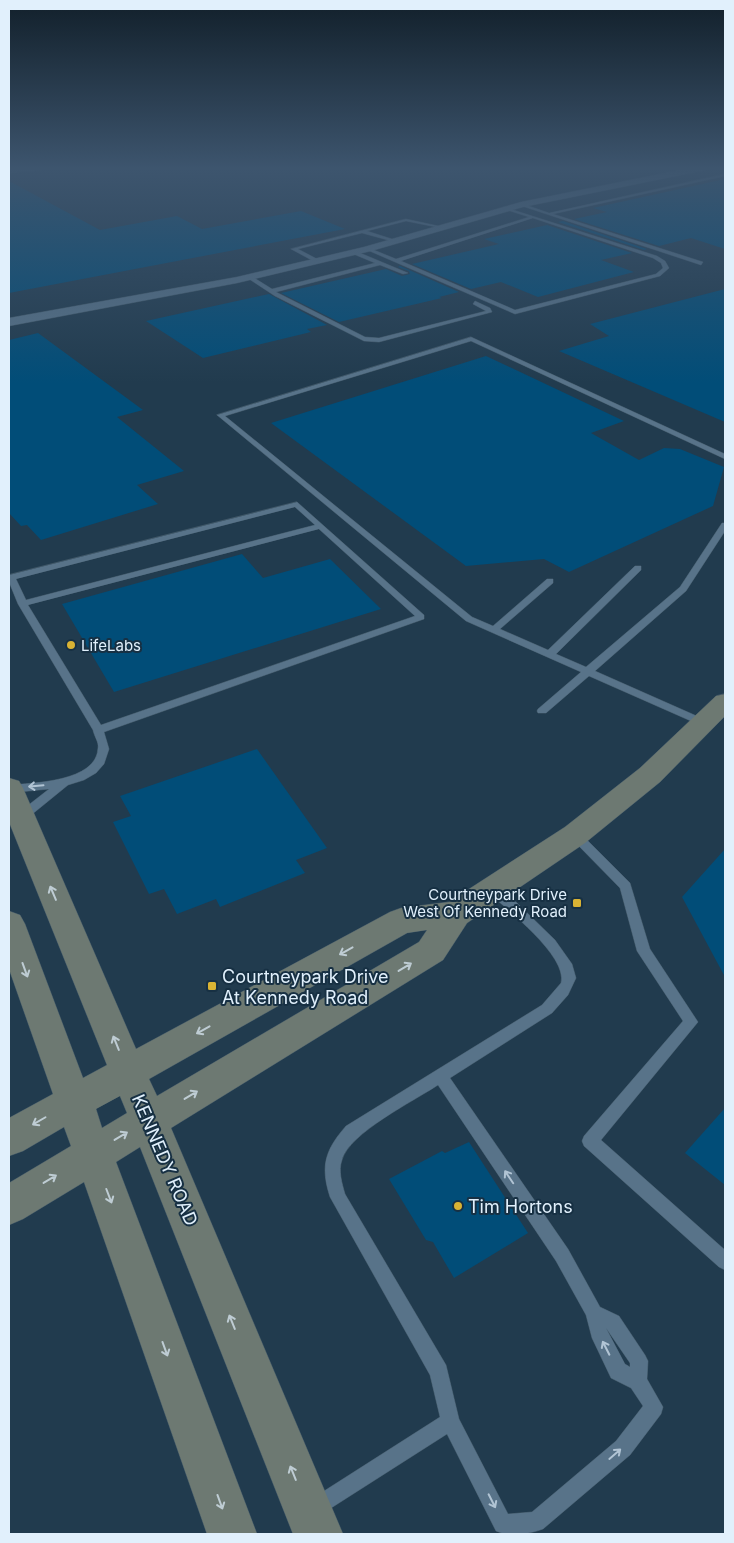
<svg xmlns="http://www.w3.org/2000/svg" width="734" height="1543" font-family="Inter,sans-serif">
<rect width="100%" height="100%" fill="#213b4e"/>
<!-- building -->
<g fill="#014d78">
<path d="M725,179V249L691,238L659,246L574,219L607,212L593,208Z"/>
<path d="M9,181L100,230L177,216L202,229L301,211L345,229L9,293Z"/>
<path d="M563,221L647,249L644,250L558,222Z"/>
<path d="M547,225L632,253L601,260L634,272L538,297L501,282L471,289L412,264L499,244L484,239Z"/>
<path d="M400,266L459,292L439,297L442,298L339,322L281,293L386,269L402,276L410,274L409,271L398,267Z"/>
<path d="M725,289V422L559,351L609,336L590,324Z"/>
<path d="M269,294L327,325L307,329L311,332L203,358L146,321Z"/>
<path d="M38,333L143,410L117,417L184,471L137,485L158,504L41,540L27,525L21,526L9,513V340Z"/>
<path d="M486,356L624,421L591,433L639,460L664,448L680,449L724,467L713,506L569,572L544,559L466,566L271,423Z"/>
<path d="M242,554L263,578L330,559L381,609L114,692L62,604Z"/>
<path d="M257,749L327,848L296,860L305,873L220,907L216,899L177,914L164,889L149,894L113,822L131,816L120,796Z"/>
<path d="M725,849V977L682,897Z"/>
<path d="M725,1108V1185L685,1153Z"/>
<path d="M469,1142L528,1233L454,1278L433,1242L426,1240L389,1179L442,1151L445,1153Z"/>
</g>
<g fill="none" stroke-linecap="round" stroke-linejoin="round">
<!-- service casing -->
<g stroke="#405767" stroke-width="1">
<g id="service">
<path d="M725,174V176L553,214L703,262L701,265L519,205L523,204L549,213Z"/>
<path d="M504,207L657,256L665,261L669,268L660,276L515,314L365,249L369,248L396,259L529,217L504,209ZM533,218L653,258L661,263L663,268L656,274L515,310L401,261Z"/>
<path d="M406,219L443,227L441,228L406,221L367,231L395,240V242L362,233L298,249L319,260L317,263L291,249Z"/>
<path d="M353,250L408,273L403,274L380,265L276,292L365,337L379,338L486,311L473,304L475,301L490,308L492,312L379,342L364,341L275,296L246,277L251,276L272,289L375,263L351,253Z"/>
<path d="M471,337L725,454V459L471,341L225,416L472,617L493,626L547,579H553V583L500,629L548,650L635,566H641V570L556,654L586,667L680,587L722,523H725V531L686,591L595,671L708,721L709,723L708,725H700L589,676L546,713H538L537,711L538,709L581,672L466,621L217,415Z"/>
<path d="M297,502L424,615V619L104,732L109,749L104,764L96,773L84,780L68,785L25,820H17L15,817L17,814L49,789L9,793V785C32,783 97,782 98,748C99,742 94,736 93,730L18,604L9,582V575ZM295,507L315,525L26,600L16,579ZM319,529L415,616L101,725L28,605Z"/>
<path d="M575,831L579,832L630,883L650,949L698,1022L601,1140L725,1250V1270L719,1267L584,1146L582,1141L584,1136L683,1021L637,951L620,888L571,838L569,835L571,832Z"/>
<path d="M492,884L496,886L516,902L555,940L572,964L576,978L568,995L552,1013L450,1078L568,1249L600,1307L619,1316L645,1355L648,1361L647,1379L663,1407L661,1414L630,1455L543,1529C530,1534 509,1537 496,1531L447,1434L317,1517L310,1514L307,1507L310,1500L440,1417L430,1375L330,1197C320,1166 325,1150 346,1126L542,1005L561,983C568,956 506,909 488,892L486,889L488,886ZM438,1085L556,1261L586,1315L592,1338L611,1378L631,1388L643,1406L616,1441L532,1512L508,1514L459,1419L446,1365L345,1194C342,1183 338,1171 342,1160C349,1133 414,1101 438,1085ZM606,1328L630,1363V1367L625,1364Z"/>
</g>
</g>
<!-- minor casing -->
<g stroke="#405767" stroke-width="1">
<g id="minor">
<path d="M24,167H45L41,170L9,173V169Z"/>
<path d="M695,167H710L706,170L523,207L371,251L237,283L9,326V318L237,277L364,247L521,202Z"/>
</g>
</g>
<!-- secondary casing -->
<g stroke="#405767" stroke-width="1">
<path id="secondary" d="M725,694V716L660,782L585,843L467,923L443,960L171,1128L343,1534H293L140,1147L116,1162L257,1534H207L84,1182L23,1219L9,1225V1183L71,1146L64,1127L23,1151L9,1156V1118L53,1094L9,969V911L20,915L25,924L83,1078L107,1065L9,822V778L19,781L23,788L136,1049L390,912L401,908L449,902L565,827L640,768L716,696ZM427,930L419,942L157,1096L149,1079L407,933ZM120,1096L127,1113L102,1128L96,1109Z"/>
</g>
<!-- service -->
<use href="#service" fill="#587389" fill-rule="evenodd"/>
<!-- minor -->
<use href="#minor" fill="#587389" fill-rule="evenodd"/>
<!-- secondary -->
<use href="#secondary" fill="#6d7972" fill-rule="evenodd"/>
</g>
<!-- one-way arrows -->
<defs><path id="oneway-shaft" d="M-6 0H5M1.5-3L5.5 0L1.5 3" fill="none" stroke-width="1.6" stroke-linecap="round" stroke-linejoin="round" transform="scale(1.25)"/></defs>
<g stroke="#b1c4d4">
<use href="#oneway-shaft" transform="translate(36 786) rotate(175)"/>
<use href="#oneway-shaft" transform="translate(509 1177) rotate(-124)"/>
<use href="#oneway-shaft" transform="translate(606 1348) rotate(-117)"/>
<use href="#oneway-shaft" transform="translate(615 1454) rotate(-41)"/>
<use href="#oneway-shaft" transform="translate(492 1501) rotate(63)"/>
</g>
<g stroke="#beccd3">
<use href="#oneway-shaft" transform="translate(53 893) rotate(-113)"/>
<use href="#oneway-shaft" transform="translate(346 951) rotate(151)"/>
<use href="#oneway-shaft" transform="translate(405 967) rotate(-31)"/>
<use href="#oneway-shaft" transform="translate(25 970) rotate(70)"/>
<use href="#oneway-shaft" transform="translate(203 1030) rotate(151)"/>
<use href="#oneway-shaft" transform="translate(116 1043) rotate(-112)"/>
<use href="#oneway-shaft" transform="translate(191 1095) rotate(-31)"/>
<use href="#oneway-shaft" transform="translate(39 1121) rotate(150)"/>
<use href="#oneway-shaft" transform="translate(121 1136) rotate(-31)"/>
<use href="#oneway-shaft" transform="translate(50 1179) rotate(-31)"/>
<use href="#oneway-shaft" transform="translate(109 1196) rotate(69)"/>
<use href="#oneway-shaft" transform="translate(232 1322) rotate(-112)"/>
<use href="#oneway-shaft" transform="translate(165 1349) rotate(70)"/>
<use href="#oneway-shaft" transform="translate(293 1473) rotate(-112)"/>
<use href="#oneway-shaft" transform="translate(220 1502) rotate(70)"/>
</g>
<!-- sky -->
<linearGradient id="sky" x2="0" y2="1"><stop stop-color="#12202b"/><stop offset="0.44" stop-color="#3d556e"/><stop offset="1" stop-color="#3d556e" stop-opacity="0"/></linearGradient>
<rect width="734" height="383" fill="url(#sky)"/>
<!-- markers -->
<g fill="#d9b334" stroke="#173043" stroke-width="2">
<circle cx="71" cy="645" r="5"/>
<rect x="572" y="898" width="10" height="10" rx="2.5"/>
<rect x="207" y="981" width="10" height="10" rx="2.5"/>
<circle cx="458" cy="1206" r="5"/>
</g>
<g text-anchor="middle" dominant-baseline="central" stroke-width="4" stroke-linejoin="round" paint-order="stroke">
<!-- poi labels -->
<g font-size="15" fill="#e1f0fc" stroke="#173043" text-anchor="start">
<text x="81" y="645">LifeLabs</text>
<text x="567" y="894" text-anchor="end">Courtneypark Drive<tspan x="567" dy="17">West Of Kennedy Road</tspan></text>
</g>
<!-- near-poi labels -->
<g font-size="18" fill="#e1f0fc" stroke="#173043" text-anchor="start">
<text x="222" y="976">Courtneypark Drive<tspan x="222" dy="21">At Kennedy Road</tspan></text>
<text x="468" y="1206">Tim Hortons</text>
</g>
<!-- near-street labels -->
<g font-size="18" fill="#e1f0fc" stroke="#173043">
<text transform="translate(165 1160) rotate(67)">KENNEDY ROAD</text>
</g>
</g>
<!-- border -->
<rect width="734" height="1543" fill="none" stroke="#e1f0fc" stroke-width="20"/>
</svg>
